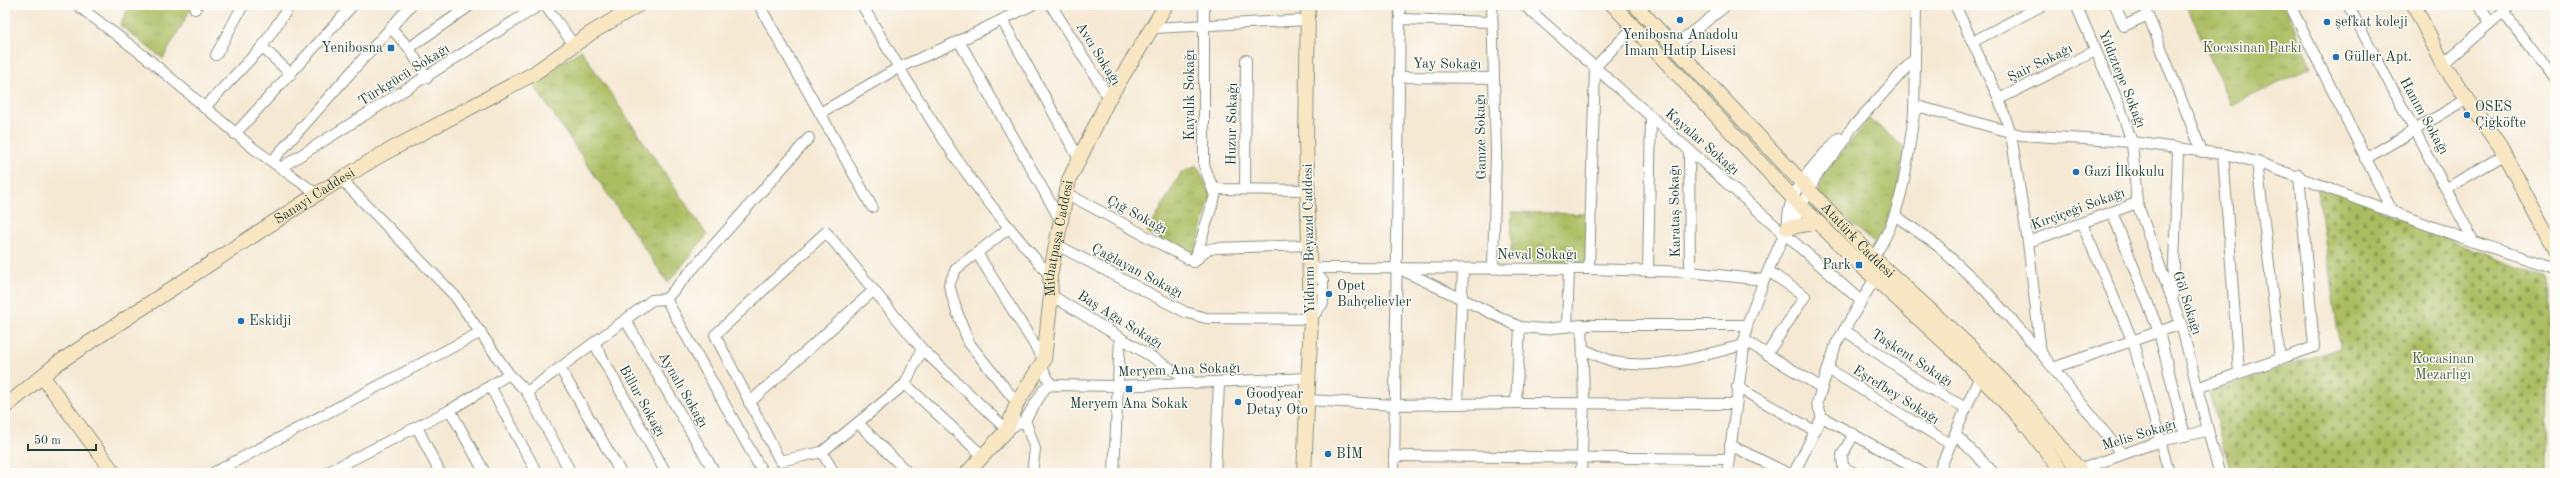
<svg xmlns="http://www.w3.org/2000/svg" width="2560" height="478" font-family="'Old Standard TT',serif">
<defs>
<pattern id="grass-tufts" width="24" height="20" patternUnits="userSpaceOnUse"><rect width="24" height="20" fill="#abbd60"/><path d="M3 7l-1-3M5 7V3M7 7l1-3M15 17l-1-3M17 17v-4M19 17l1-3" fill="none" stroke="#8b9b50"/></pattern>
<pattern id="cemetery-stones" width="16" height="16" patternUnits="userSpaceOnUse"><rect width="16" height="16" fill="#abbd60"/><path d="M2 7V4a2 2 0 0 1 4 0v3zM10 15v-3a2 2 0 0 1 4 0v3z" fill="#8b9b50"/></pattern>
</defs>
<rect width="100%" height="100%" fill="#fdfcf7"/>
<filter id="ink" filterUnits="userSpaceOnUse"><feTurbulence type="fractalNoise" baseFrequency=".025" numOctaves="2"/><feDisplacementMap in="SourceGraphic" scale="8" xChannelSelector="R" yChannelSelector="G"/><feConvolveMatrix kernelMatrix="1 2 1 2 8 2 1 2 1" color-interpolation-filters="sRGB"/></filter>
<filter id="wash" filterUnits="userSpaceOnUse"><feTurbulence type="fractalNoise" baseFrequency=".012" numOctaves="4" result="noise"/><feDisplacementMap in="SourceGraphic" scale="16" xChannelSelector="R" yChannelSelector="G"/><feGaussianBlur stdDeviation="0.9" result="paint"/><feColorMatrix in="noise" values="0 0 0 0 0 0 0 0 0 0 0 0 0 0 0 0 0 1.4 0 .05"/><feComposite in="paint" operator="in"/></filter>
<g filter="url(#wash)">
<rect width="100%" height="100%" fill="#f6e9d4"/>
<!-- grass -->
<g fill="url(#grass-tufts)" stroke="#657d4a">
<path d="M130,5H193L163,59L120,25Z"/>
<path d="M2187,5H2285L2311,67L2231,106Z"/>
<path d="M581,50L707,235L668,283L532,83Z"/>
<path d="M1870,119L1904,147L1893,224L1877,246L1817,192L1825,172Z"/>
<path d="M1197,166L1211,195L1194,256L1147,233L1181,173Z"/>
<path d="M1512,212L1587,214L1586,263L1511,261Z"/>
</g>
<!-- cemetery -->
<path fill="url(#cemetery-stones)" stroke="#657d4a" d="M2316,178L2391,215L2549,280L2547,473H2231L2209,392L2340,348Z"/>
</g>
<g filter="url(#ink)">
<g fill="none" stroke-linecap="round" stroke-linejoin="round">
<!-- street casing -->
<g stroke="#8a9384" stroke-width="12">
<g id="street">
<path d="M77,5L147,58L253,148L317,194"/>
<path d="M545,5L574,45"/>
<path d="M759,5L820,113L898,68L959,41"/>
<path d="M862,5C892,56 921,106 954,155C983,198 1017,237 1050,276"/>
<path d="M1032,5L959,41L1062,223"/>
<path d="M1051,5L1109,98"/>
<path d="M1492,5L1496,152L1493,268"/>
<path d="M1524,5L1861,301"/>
<path d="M1955,5L1999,99L2011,134L2028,242L2041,353"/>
<path d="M2076,5L2119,104L2132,142L2137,203L2181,324L2219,473"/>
<path d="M2115,5L2124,26L2148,15L2202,152"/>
<path d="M2290,5L2392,211"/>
<path d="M2348,5L2474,242"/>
<path d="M2480,5L2490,23"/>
<path d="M195,9L197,5"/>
<path d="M2503,12L2555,80"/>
<path d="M1400,19L1492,22"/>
<path d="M1002,20L1078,157"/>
<path d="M391,28L409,48L427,78"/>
<path d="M1153,28L1308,20"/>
<path d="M1972,42L2043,5"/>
<path d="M1674,46L1727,5"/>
<path d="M262,47L291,74"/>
<path d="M409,48L471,5"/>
<path d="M216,55L243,5"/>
<path d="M2443,64L2511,5"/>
<path d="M1399,77L1494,78"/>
<path d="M1999,99L2095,51"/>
<path d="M204,108L262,47L290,5"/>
<path d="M820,113L872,207"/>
<path d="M1914,113L1916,5"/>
<path d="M235,134L353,5"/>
<path d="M1689,150L1690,272"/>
<path d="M2223,154L2239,373"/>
<path d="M2365,159L2469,98"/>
<path d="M272,161L411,5"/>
<path d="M2257,162L2280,358"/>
<path d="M282,167L540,5"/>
<path d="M341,179L455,296L509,374L490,386L537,473"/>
<path d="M1212,184L1217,189L1308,190"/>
<path d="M2447,188L2504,155"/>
<path d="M1245,189L1246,60"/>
<path d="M1066,193L1194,262"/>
<path d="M2112,212L2159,332L2185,436"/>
<path d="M1896,216L1938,246L1985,290L2041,353L2122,454"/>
<path d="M2082,224L2133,342L2169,473"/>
<path d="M1788,227C1785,190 1816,163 1839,138"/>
<path d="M1009,228L956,269L949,285L956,309L969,343L1017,403"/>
<path d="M2028,242L2137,203"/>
<path d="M1057,245L1185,312L1206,318L1311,319L1323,303V281L1311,268"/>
<path d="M977,253L1044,360L1043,369L1051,385"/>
<path d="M1873,258C1903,215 1907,164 1914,113L1921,107L2021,135L2132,142L2229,155L2257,162L2474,242L2555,268"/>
<path d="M1194,262L1215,196L1204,165V5"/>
<path d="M1194,262L1206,250L1215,248L1309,245"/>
<path d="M1311,268L1589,269L1690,272L1764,280"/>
<path d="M1400,269L1520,327L1544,329L1582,325H1747"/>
<path d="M1589,269L1595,67L1633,28"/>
<path d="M1648,271L1651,116"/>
<path d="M1875,278L1836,344L1817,403L1822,417L1923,473"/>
<path d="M2173,294L2178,150"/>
<path d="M1051,295L1194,383"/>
<path d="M666,299L809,138"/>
<path d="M626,321L715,473"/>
<path d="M1567,327L1569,269"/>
<path d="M1844,330L1929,388L1966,408"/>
<path d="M1744,340L1822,388"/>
<path d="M594,343L666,473"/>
<path d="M922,349L905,384L822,452L780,461L715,335L826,232L922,349L1007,430L1025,420L1045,388L1051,385L1118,386L1309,378"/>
<path d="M1583,349C1594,354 1608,361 1620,363C1661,369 1704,355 1743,345"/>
<path d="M1767,354L1805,296L1768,271"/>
<path d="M560,368L621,473"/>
<path d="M2053,368L2181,324"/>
<path d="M1828,369L1950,444"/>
<path d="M509,374L527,392"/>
<path d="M905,384L983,456"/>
<path d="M1737,387L1815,431"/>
<path d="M2197,388L2314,347L2299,175"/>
<path d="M1308,400L1395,405L1516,403L1735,404"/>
<path d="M749,403L874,290"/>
<path d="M1516,403L1520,327"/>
<path d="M1457,404L1463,270"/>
<path d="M450,410L485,473"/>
<path d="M1025,420L1035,449L1032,473"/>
<path d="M858,423L908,473"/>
<path d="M417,427L440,473"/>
<path d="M1854,434L1842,455L1843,467L1855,473"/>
<path d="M1955,434L1994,473"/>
<path d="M1730,445L1787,473"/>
<path d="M822,452L834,473"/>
<path d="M1394,456L1729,459"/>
<path d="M2079,470L2160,441L2207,431"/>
<path d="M213,473L481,332"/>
<path d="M326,473L450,410L490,386"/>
<path d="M571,473L527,392L652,300L666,299L763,473"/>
<path d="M1114,473L1120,337"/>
<path d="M1215,473L1219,383"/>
<path d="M1394,473L1400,5"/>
<path d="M1581,473L1584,403L1582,325"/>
<path d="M1727,473L1747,325L1764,280L1787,228L1794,222L1816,176L1846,139L1850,130L1915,58"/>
<path d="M1794,473L1822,417"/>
<path d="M1938,473L1980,376"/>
</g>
</g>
<!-- secondary casing -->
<g stroke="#8a9384" stroke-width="16">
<g id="secondary">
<path d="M1613,5L1793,198L1865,269L1962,358L2024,422L2063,473"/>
<path id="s1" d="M1635,5L1873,258L1970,347L2027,406L2082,473"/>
<path d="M2414,5L2443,64L2500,146L2555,250"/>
<path d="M1787,228L1818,222"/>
<path d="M42,376L114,473"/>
<path id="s2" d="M5,407L58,363L317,194L379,156L533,74L591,33L638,5"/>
<path id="s3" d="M967,473L1007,430L1017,403L1044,360L1051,295L1050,276L1069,180L1109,98L1166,5"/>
<path d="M1304,473L1311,319L1306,138L1308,5"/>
</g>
</g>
<!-- street -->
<use href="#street" stroke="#fff" stroke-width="10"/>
<!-- secondary -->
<use href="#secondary" stroke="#f9e7c3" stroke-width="14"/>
</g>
</g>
<!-- markers -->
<g fill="#1f6fb2" stroke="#fdfcf7" stroke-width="1.5">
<circle cx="1680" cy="20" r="4"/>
<circle cx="2327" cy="22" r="4"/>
<rect x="387" y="44" width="8" height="8" rx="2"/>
<circle cx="2336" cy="57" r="4"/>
<circle cx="2467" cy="115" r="4"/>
<circle cx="2076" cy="172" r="4"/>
<rect x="1855" y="261" width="8" height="8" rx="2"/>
<circle cx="1329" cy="294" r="4"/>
<circle cx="241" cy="321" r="4"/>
<rect x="1125" y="385" width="8" height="8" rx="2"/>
<circle cx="1238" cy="402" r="4"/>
<circle cx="1328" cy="454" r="4"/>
</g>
<g text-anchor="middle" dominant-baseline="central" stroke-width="3" stroke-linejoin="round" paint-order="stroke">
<!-- poi labels -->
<g font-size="14" fill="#1f3d34" stroke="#fdfcf7" text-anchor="start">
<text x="2335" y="22">şefkat koleji</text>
<text x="1680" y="35" text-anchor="middle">Yenibosna Anadolu<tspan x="1680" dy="16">İmam Hatip Lisesi</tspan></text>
<text x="383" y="48" text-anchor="end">Yenibosna</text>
<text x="2344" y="57">Güller Apt.</text>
<text x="2475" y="107">OSES<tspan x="2475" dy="16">Çiğköfte</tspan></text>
<text x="2084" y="172">Gazi İlkokulu</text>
<text x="1851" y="265" text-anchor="end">Park</text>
<text x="1337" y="286">Opet<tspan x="1337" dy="16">Bahçelievler</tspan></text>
<text x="249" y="321">Eskidji</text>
<text x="1246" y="394">Goodyear<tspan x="1246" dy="16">Detay Oto</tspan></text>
<text x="1129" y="404" text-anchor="middle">Meryem Ana Sokak</text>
<text x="1336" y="454">BİM</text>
</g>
<!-- park labels -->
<g font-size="14" fill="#496341" stroke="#fdfcf7">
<text x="2252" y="48">Kocasinan Parkı</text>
<text x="2443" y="359">Kocasinan<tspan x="2443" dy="16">Mezarlığı</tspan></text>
</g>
<!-- street labels -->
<g font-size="14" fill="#1f3d34" stroke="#fdfcf7">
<text transform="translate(1098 54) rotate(58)">Avcı Sokağı</text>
<text transform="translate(2040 63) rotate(-26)">Şair Sokağı</text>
<text transform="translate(1447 64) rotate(1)">Yay Sokağı</text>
<text transform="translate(404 75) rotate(-32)">Türkgücü Sokağı</text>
<text transform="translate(2122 79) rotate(68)">Yıldıztepe Sokağı</text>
<text transform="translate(1190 95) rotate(-90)">Kayalık Sokağı</text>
<text transform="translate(2424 116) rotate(61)">Hanım Sokağı</text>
<text transform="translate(1232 124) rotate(-89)">Huzur Sokağı</text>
<text transform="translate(1481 137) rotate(-91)">Gamze Sokağı</text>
<text transform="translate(1702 142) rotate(41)">Kayalar Sokağı</text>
<text stroke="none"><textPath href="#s2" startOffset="375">Sanayi Caddesi</textPath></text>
<text transform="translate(2078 209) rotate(-20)">Kırçiçeği Sokağı</text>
<text transform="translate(1675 211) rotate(-91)">Karataş Sokağı</text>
<text transform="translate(1137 215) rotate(28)">Çığ Sokağı</text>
<text stroke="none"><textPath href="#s3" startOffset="261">Mithatpaşa Caddesi</textPath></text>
<text transform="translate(1309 239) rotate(-91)">Yıldırım Beyazıd Caddesi</text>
<text stroke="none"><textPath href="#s1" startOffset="324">Atatürk Caddesi</textPath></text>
<text x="1537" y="255">Neval Sokağı</text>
<text transform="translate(1137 271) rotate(28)">Çağlayan Sokağı</text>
<text transform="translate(2187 303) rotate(72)">Göl Sokağı</text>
<text transform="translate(1120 320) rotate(32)">Baş Ağa Sokağı</text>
<text transform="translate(1912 358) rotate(33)">Taşkent Sokağı</text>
<text transform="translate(1179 370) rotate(-2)">Meryem Ana Sokağı</text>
<text transform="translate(683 390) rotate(60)">Aynalı Sokağı</text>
<text transform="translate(1896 395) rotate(32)">Eşrefbey Sokağı</text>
<text transform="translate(642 401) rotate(61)">Billur Sokağı</text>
<text transform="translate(2139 435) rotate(-17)">Melis Sokağı</text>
</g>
</g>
<!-- margin -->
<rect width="2560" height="478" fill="none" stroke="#fdfcf7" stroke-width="20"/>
<!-- scale -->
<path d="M28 444v6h68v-6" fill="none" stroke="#1f3d34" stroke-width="2"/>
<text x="34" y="444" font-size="12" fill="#1f3d34" stroke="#fdfcf7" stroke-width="3" paint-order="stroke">50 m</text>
</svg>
